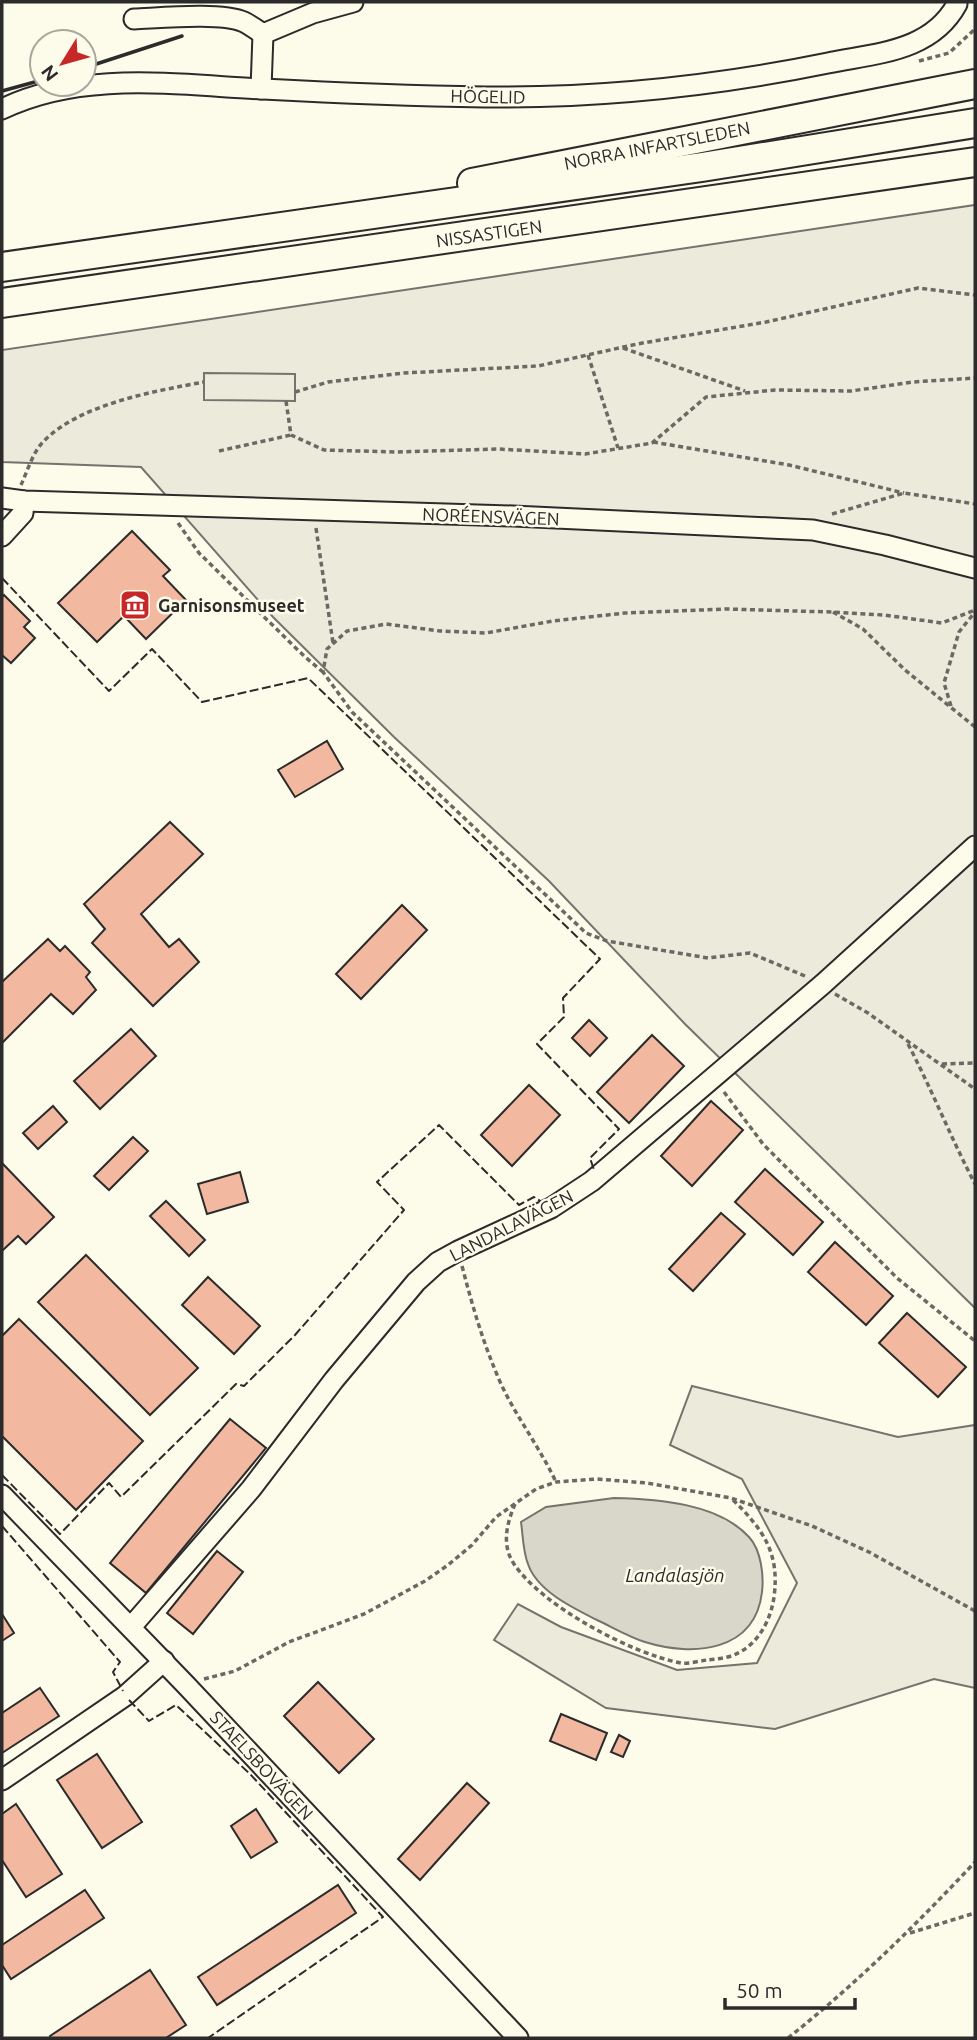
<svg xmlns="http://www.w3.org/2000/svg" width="977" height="2040" font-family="Ubuntu,sans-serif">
<rect width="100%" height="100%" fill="#fdfbea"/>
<!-- green -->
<g fill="#ecebdb" stroke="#74746e" stroke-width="2">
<path d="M975,205V1308L685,1024L549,881L394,737L273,617L141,467L2,462V350Z"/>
<path d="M692,1386L898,1437L975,1425V1688L934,1679L775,1729L606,1708L494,1640L518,1604L561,1627L677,1670L757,1663L797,1583L742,1479L670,1445Z"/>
</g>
<!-- parking -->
<path fill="#eceadb" stroke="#74746e" stroke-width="2" d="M204,373L295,374V401L204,400Z"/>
<!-- water -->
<path fill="#d8d7c9" stroke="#74746e" stroke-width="2" d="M614,1498C657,1499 718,1503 749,1537C761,1550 764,1575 762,1592C755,1652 693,1657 645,1642C629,1637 612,1627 597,1620C573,1608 537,1591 528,1564C523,1552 523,1536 521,1522L546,1507Z"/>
<!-- building -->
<g fill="#f2b8a0" stroke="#2b2b2b" stroke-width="2">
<path d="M132,531L170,570L163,576L186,600L146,639L124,616L97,642L58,603Z"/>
<path d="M4,595L30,621L24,627L35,638L11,663L2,655V597Z"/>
<path d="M327,741L343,769L295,797L278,770Z"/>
<path d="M170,822L203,854L141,914L169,947L179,939L199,962L153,1006L92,943L105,929L84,904Z"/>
<path d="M402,905L427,930L361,999L336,974Z"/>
<path d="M48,939L60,951L65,946L90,972L86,977L96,990L73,1014L51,994L2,1043V982Z"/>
<path d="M589,1020L607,1038L590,1056L572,1038Z"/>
<path d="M131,1029L156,1056L100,1109L74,1081Z"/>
<path d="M652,1035L684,1066L629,1123L597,1092Z"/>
<path d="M529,1085L560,1115L512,1166L481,1135Z"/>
<path d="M711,1101L743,1130L692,1186L661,1156Z"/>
<path d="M53,1106L67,1122L38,1149L23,1133Z"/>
<path d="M133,1137L148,1151L109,1190L94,1176Z"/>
<path d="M2,1163L54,1217L26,1244L18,1236L2,1251Z"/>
<path d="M765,1169L823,1222L793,1255L735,1202Z"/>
<path d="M240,1172L248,1202L207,1214L198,1184Z"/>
<path d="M166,1201L205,1240L189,1256L150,1216Z"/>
<path d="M721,1213L745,1234L693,1291L669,1269Z"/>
<path d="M835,1242L893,1296L866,1325L808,1272Z"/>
<path d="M86,1255L198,1368L150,1415L38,1302Z"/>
<path d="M208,1277L260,1326L234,1354L182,1305Z"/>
<path d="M907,1313L966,1367L938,1397L879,1343Z"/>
<path d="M19,1319L143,1441L76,1510L2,1436V1336Z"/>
<path d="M230,1419L266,1448L146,1593L110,1563Z"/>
<path d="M217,1551L243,1572L193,1634L167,1613Z"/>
<path d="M2,1614L14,1633L2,1641Z"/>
<path d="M318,1682L374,1739L339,1773L284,1716Z"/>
<path d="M40,1688L59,1716L2,1753V1713Z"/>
<path d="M561,1714L607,1733L596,1760L550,1741Z"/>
<path d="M619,1735L630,1741L623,1757L611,1752Z"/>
<path d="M97,1754L142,1822L102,1848L57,1780Z"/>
<path d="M467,1783L489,1803L420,1880L398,1859Z"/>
<path d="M16,1804L62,1874L26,1897L2,1860V1814Z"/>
<path d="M256,1809L277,1842L251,1858L231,1826Z"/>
<path d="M338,1885L356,1913L217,2005L198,1977Z"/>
<path d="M85,1890L104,1918L11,1979L2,1965V1945Z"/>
<path d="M150,1970L186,2025L166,2038H51L50,2036Z"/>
</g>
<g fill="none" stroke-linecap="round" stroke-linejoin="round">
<!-- minor casing -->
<g stroke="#2b2b2b" stroke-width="23">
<g id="minor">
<path d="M134,19C160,18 221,12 244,22C250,25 257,30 263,34"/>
<path d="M261,89L263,34L313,13L353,2"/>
<path d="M2,109C82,70 177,85 263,89C337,93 411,96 485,97C600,98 715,86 828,63C876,53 931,52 957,4"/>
<path d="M2,498L24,501L513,516L813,530L885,545L975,568"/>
<path d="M2,536L23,513L24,501"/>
<path d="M2,1495L185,1684L518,2038"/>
<path d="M131,1627L251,1489L334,1380L416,1282L438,1262L458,1251L551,1208L592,1181L823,984L975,846"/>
<path d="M2,1780L125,1696L164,1661"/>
</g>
</g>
<!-- highway casing -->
<g stroke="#2b2b2b" stroke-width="32">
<g id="highway">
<path d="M472,183L975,84"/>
<path d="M2,267L702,167L975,123"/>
<path d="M2,303L975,162"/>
</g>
</g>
<!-- path -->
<g stroke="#6a6964" stroke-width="3.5" stroke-dasharray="5 3.5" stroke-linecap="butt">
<path d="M919,61L949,53L975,29"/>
<path d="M623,348L745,391"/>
<path d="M588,355L618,448"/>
<path d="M295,392L328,382L404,373L538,366L637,344L766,322L918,288L975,295"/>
<path d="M286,401L291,435L324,450L395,452L498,449L585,454L652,443L706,397L775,390L851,391L913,382L975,378"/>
<path d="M653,442L789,465L904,493"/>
<path d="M219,451L291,435"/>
<path d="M21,485C27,472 33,452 43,442C79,404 155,391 204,382"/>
<path d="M832,514L904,493L975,504"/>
<path d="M178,523L199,553L305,657L323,672"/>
<path d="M316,528L333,643"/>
<path d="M833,612L863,629L905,670L975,727"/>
<path d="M951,706L944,683L959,632L975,612"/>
<path d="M805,976L750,953L708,958L607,941L586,933L352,712L323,672L327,649L347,631L386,624L440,631L486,633L553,621L625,613L727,609L831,612L884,615L942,623L975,610"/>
<path d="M835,994L868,1013L975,1089"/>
<path d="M908,1044C932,1090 951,1138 975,1184"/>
<path d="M942,1064L975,1063"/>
<path d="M724,1092L763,1144L897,1278L975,1341"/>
<path d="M462,1266C473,1308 483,1343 501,1384C517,1418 540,1448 556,1482"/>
<path d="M515,1504C507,1523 501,1545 514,1564C542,1606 632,1654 681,1663C689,1664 699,1661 707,1660C716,1659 730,1658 738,1653C759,1643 771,1619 774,1597C780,1553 763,1529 732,1499"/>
<path d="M204,1679L235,1671L289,1642L364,1614L425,1581L448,1565L472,1545L496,1517L536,1489L556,1482L597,1479L647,1483L731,1498L812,1526L869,1552L975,1611"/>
<path d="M910,1933L975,1913"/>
<path d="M788,2038C856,1984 916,1925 975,1862"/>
</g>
<!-- minor -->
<use href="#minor" stroke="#fdfbea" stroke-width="19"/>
<!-- highway -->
<use href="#highway" stroke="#fdfbea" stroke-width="28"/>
<!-- fence -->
<g stroke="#2b2b2b" stroke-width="2" stroke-dasharray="9 3.5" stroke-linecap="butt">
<path d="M2,578L109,691L152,649L202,702L308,678L600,959L563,998L564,1017L537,1044L619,1129L590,1158L594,1170"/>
<path d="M2,1475L60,1534L109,1483L121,1497L236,1384L244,1386L295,1335L404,1210L377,1182L439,1125L519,1205L534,1197L542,1202L547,1200"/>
<path d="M2,1526L120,1662L113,1672L123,1691"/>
<path d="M129,1700L149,1721L176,1705L250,1774L383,1917L208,2038"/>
</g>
<!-- wall -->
<g stroke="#2b2b2b" stroke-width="3.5">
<path d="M84,68L182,36"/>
<path d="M2,91L42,80"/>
</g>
</g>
<!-- icons -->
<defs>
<g id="museum-square" transform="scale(1.575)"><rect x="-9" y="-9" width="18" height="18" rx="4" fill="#c62828" stroke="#fdfbea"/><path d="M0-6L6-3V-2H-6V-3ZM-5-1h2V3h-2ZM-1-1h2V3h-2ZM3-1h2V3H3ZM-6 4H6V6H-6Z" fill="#fff"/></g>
</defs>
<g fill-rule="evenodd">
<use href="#museum-square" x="135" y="605"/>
</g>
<g text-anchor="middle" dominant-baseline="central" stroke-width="5" stroke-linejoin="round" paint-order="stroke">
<!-- street labels -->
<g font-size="18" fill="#2b2b2b" stroke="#fdfbea">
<text transform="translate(488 96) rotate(1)">HÖGELID</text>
<text transform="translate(657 145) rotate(-11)">NORRA INFARTSLEDEN</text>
<text transform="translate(489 233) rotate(-8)">NISSASTIGEN</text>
<text transform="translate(491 516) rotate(2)">NORÉENSVÄGEN</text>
<text transform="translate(511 1225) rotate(-27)">LANDALAVÄGEN</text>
<text transform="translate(262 1765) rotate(47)">STAELSBOVÄGEN</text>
</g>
<!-- poi labels -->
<g font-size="18" font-weight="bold" fill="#2b2b2b" stroke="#fdfbea" text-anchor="start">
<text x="158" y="605">Garnisonsmuseet</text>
</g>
<!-- water labels -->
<g font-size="19" font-style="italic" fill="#2b2b2b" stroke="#fdfbea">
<text x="675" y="1575">Landalasjön</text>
</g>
</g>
<!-- border -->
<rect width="977" height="2040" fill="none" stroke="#2b2b2b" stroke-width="7"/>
<!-- north arrow -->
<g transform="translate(63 63) rotate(233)"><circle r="33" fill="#fdfbea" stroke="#a9a89e" stroke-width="2"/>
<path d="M0-5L12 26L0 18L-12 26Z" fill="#c62828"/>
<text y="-10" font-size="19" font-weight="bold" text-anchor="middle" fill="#2b2b2b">N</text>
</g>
<!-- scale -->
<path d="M725 1998v10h130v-10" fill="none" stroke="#2b2b2b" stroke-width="3.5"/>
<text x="736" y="1998" font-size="21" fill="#2b2b2b" stroke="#fdfbea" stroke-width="5" paint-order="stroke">50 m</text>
</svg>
